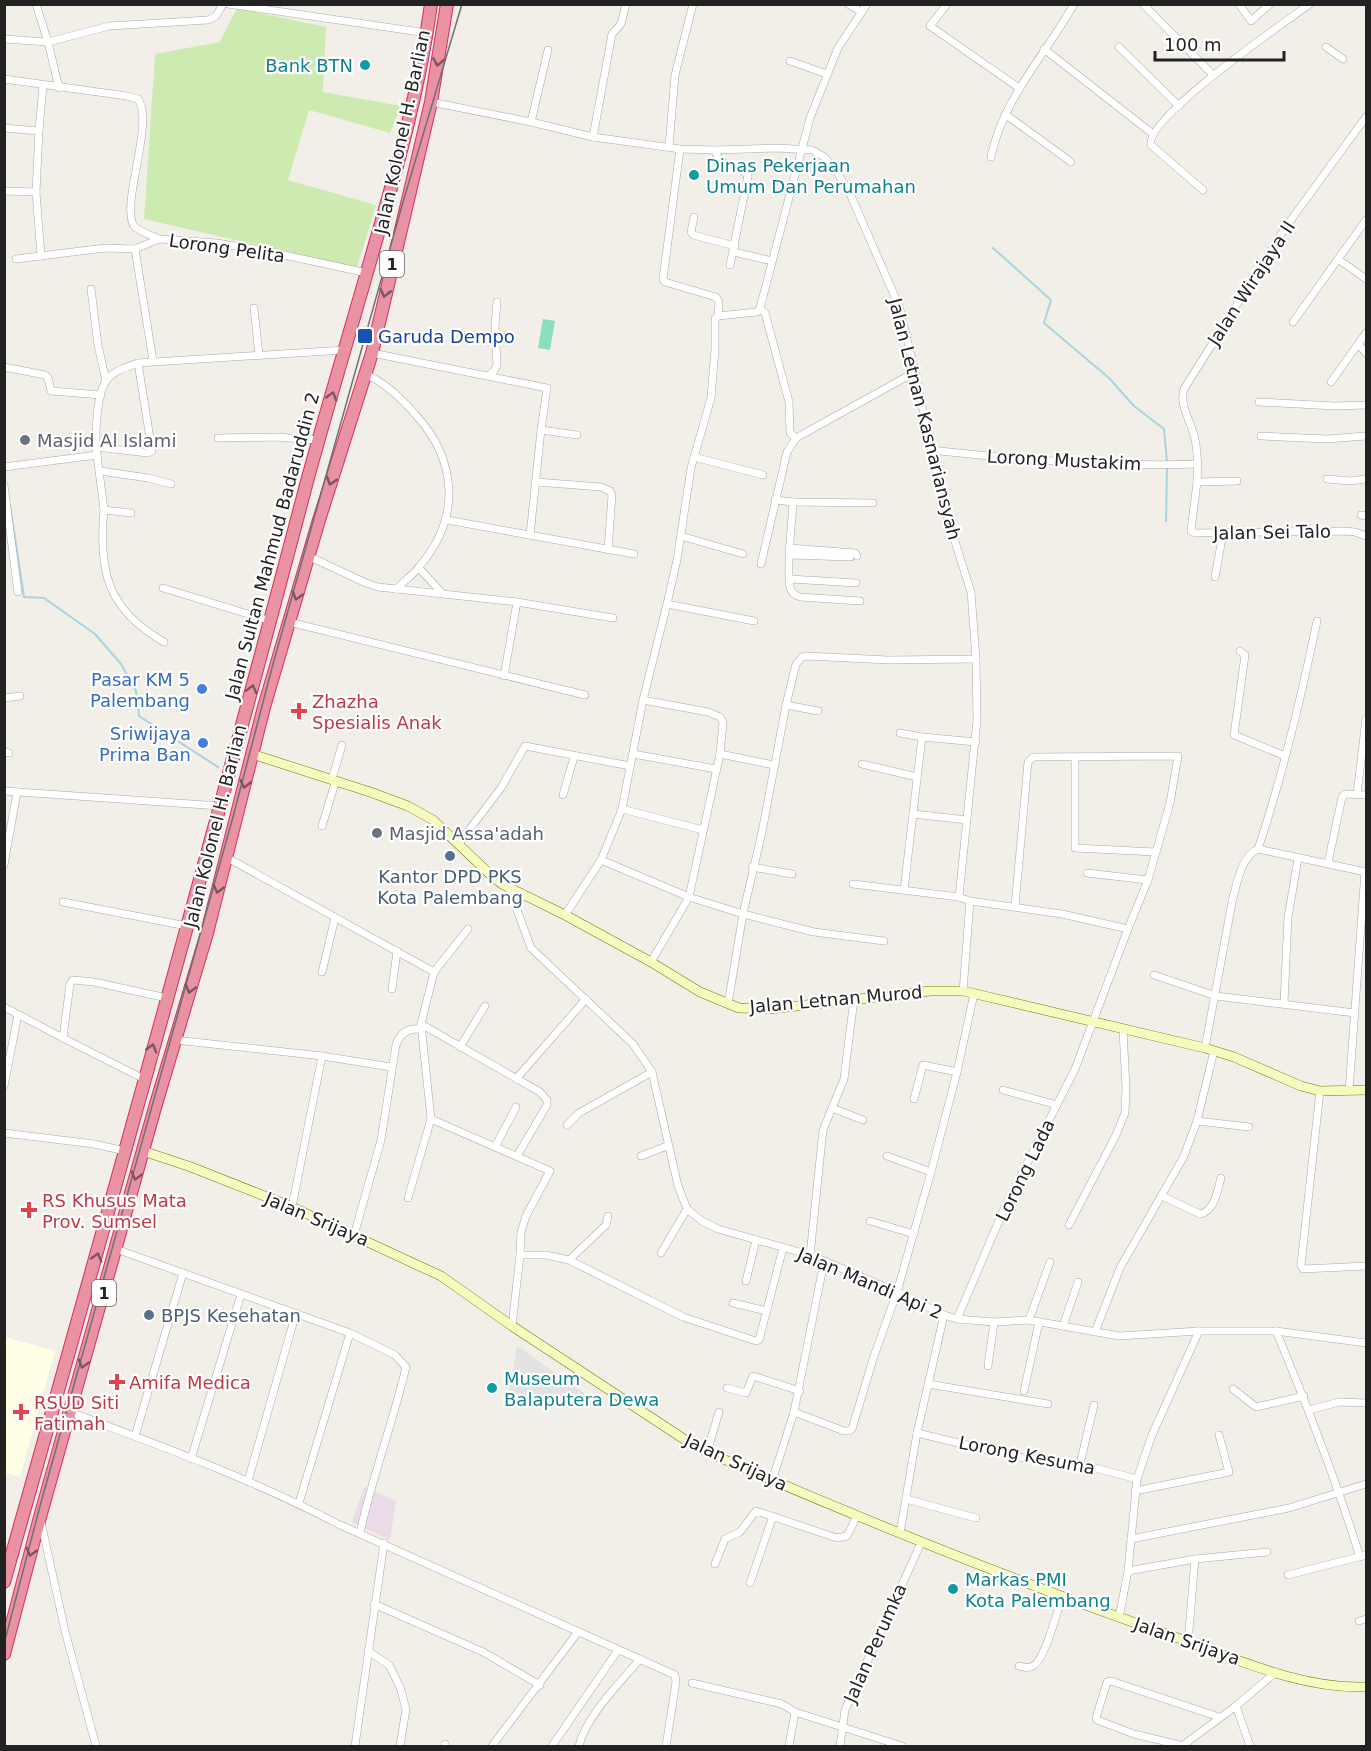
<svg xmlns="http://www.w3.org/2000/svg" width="1371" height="1751" font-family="'DejaVu Sans',sans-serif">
<rect width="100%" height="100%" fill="#f2efe9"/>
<!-- industrial -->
<path fill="#ebdbe8" d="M364,1487L396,1501L390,1540L352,1522Z"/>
<!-- education -->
<path fill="#ffffe5" d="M5,1337L55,1351L20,1477L5,1473Z"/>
<!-- grass -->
<path fill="#cdebb0" d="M237,8L326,27L323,92L401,106L390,133L309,110L288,180L376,205L357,268L144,219L155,54L220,42Z"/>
<!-- pitch -->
<path fill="#88e0be" d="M543,319L555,321L550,350L538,348Z"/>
<!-- parking -->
<path fill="#e2e2e2" d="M517,1346L587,1395L577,1409L508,1399Z"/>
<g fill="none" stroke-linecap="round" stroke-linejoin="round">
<!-- stream -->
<g stroke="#aad3df" stroke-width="2">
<path d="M993,248L1051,300L1044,323L1109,378L1134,406L1164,429L1167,462"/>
<path d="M10,505L24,597L44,598L95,634L121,664L136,691L139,716L218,767"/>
<path d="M1166,521L1167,467"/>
</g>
<!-- street casing -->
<g stroke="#a9a9a9" stroke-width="8">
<g id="street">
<path d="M36,4L48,42L59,88"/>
<path d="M228,4L427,33"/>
<path d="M848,4L862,12"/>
<path d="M947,4L930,26L1019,88"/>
<path d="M1143,4L1213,75"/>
<path d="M1239,4L1251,21L1270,4"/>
<path d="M4,39L48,42L109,26L208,20L216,16L223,4"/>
<path d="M1119,47L1179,106"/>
<path d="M1326,47L1343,59"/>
<path d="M1044,49L1153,134"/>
<path d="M790,61L827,74"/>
<path d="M4,79L127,96L138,99C155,123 120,205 134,226C139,232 152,235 159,239"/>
<path d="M431,102L531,122L593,137L680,149L715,150L777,148L812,150L824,157L834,167L851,196L899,306L915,372L943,504L971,592L976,659L977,720L959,897"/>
<path d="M1005,114L1071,162"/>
<path d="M531,122L548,50"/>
<path d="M4,128L39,131"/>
<path d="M593,137L612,34L621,24L626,4"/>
<path d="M669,147L675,75L693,4"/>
<path d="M680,149L663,279L665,282L716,297L719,302L718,316"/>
<path d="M715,150C720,170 737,162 748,176L730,265"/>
<path d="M991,157C1003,98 1045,56 1074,4"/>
<path d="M1203,190L1151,145C1145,118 1285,22 1310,4"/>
<path d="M4,191L36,192L39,131L43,85"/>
<path d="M36,192L41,256"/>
<path d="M694,217L691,232L693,235L735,246"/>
<path d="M135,249L153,361"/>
<path d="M734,252L772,261"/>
<path d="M16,259L105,248L135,249L159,239L217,243L261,250L367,273"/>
<path d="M1338,259L1366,279"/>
<path d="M91,289L98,345L106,381"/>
<path d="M254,308L259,355"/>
<path d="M760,308L765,313L789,402L790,433L796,438"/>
<path d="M1293,322L1366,220"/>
<path d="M1359,345L1366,353"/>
<path d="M372,353L547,388L541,430L577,435"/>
<path d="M4,367L45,375L48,378L51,391L101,395"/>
<path d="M365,374C384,382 402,399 415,414C458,461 461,518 419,567C413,575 403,582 396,589"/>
<path d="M488,376L494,371L497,365L495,325L497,302"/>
<path d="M1331,382L1366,333"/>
<path d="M1259,402L1335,406L1366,405"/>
<path d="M1261,436L1327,439L1366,436"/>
<path d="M218,438L276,437L318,440"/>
<path d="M96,447L148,453L152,451L138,363"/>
<path d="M931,450C1020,460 1109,467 1198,464"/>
<path d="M97,455L104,510L131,513"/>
<path d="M694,457L763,475"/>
<path d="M4,467L97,455C95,438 96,395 106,381C113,371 127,367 138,363L345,350"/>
<path d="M100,471L148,478L171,484"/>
<path d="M1327,479L1350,481L1366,479"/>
<path d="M1237,481L1197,482L1191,531L1195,533L1342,531L1355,532L1366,536"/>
<path d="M536,482L601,487L610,491L612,495L608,550"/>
<path d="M1197,482C1198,466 1198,450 1194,435C1190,420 1179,404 1184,389L1285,228L1366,117"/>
<path d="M4,485L18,592"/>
<path d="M775,500L793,502C792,525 786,566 790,587C791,593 795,595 800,597L860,601"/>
<path d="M793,502L873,503"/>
<path d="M104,510C98,572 108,610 164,642"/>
<path d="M1361,515L1366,516"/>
<path d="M447,520L634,554"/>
<path d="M530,535L541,430"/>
<path d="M681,536L743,554"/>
<path d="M790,548L855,553L857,556"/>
<path d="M790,555L850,557"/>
<path d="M308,556L366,583L378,587L517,602L613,618"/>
<path d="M761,564L787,452L796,438L805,433L915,372"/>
<path d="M419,568L442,593"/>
<path d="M1215,577L1223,533"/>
<path d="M790,579L856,583"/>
<path d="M163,588L271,621"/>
<path d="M667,604L677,560L691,468L711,398L715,349V319L718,316L757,312L760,308L810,118L838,48L867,4"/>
<path d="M289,622L585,695"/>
<path d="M1240,651L1245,655L1234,735L1285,756"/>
<path d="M504,676L517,602"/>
<path d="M4,698L20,696"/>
<path d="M643,700L708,712L720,717L723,722L720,754L689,897L651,962"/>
<path d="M786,705L818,711"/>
<path d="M900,733L922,737"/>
<path d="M4,752L9,753"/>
<path d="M633,754L716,769"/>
<path d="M720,754L774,765"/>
<path d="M1075,757V848L1156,852"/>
<path d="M862,764L917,777"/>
<path d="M332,779L342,745"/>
<path d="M4,791L220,806"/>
<path d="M1357,794L1366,719"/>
<path d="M563,795L574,757"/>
<path d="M622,809L703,830"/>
<path d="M913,814L967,820"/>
<path d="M322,826L336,780"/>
<path d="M459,843L501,788L525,746L630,766"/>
<path d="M1258,849C1283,775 1301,698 1317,621"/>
<path d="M226,857L434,972"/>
<path d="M601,860L689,897L743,914L814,932L884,941"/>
<path d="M1328,863L1342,797L1345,794L1366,795"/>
<path d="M4,865L17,792"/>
<path d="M752,867L792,874"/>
<path d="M1087,873L1148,880"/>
<path d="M853,884L959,897L970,901L1062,914L1128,929L1148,880L1170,803L1178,756L1033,757L1028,762L1015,906"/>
<path d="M509,888L531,948L633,1044L652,1072L678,1186L687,1209L702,1221L718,1229L810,1255L897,1292L944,1315L957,1319L994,1322L1029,1320L1119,1336L1199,1331H1276L1366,1343"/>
<path d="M904,890L922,737L976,742"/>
<path d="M63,902L187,926"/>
<path d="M565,915L601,860L622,809L643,700L667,604L754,621"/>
<path d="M322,972L335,918"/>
<path d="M1154,975L1216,996L1355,1013"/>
<path d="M392,989L397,951"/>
<path d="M963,991L970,901"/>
<path d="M1284,1003L1288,917L1298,859"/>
<path d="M728,1004L743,914L762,832L786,705L796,664L802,657L807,656L888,660L976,659"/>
<path d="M4,1007L63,1038L144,1079"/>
<path d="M421,1024L540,1092L547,1100V1105L517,1156"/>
<path d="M63,1038L70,984L73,980L94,982L167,998"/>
<path d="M175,1040L322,1056L391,1067"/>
<path d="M460,1047L485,1006"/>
<path d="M1205,1048L1233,897C1238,881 1241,857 1258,849L1366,872"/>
<path d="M516,1079L586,999"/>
<path d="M4,1086L18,1015"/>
<path d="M1003,1090L1057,1105"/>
<path d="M1320,1091L1301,1265L1303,1269L1366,1266"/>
<path d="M1349,1091L1365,871"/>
<path d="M914,1099L923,1065L957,1072"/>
<path d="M832,1108L863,1120"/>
<path d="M431,1119L550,1171L526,1216L521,1232L520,1255"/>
<path d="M1197,1121L1249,1127"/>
<path d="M567,1125L579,1113L652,1072"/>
<path d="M4,1133L94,1144L125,1151"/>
<path d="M495,1147L516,1107"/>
<path d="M641,1156L667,1146"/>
<path d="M887,1156L931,1172"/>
<path d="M1162,1196L1200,1214C1215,1211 1217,1191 1221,1178"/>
<path d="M408,1198L431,1119L421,1024L434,972L468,929"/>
<path d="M292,1207L322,1056"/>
<path d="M870,1221L914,1234"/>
<path d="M1069,1225L1116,1135L1125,1113L1126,1088L1123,1029"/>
<path d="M354,1235L381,1140L396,1045C400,1033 408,1028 420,1029"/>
<path d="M116,1249L350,1333L395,1355L406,1367C393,1423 372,1477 360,1533"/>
<path d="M661,1253L687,1209"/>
<path d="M810,1255L823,1130L844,1079L854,999"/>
<path d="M569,1260L683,1317L756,1341L759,1340L783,1248"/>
<path d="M746,1281L756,1240"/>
<path d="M733,1303L767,1311"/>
<path d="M957,1319L1004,1209L1075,1069L1128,929"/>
<path d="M1029,1320L1050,1262"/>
<path d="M512,1326L520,1255H546L569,1260L606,1225L608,1216"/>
<path d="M1063,1326L1078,1282"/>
<path d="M1199,1331L1152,1435L1137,1479L1128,1571L1195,1559L1267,1552"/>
<path d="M1276,1331C1307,1405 1336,1480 1360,1557"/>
<path d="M1095,1332L1120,1268L1184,1156L1197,1121L1214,1051"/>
<path d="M988,1366L994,1322"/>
<path d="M928,1384L1048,1404"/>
<path d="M727,1388L746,1393L753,1376L800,1391"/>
<path d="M1233,1389L1256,1407L1304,1396"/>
<path d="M1024,1391L1039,1322"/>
<path d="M1309,1410L1339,1402L1366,1403"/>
<path d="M70,1412C161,1446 252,1479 338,1524L675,1675L676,1682L666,1746"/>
<path d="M794,1412L844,1431H849L852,1429L874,1356L897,1292L931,1172L957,1072L974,994"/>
<path d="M917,1433L1018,1457L1080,1464L1137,1479"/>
<path d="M135,1436L183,1273"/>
<path d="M707,1452L719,1412"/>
<path d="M191,1459L241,1294"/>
<path d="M1080,1464L1094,1405"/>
<path d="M248,1481L296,1313"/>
<path d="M772,1481L794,1412L824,1262"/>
<path d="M1135,1491L1229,1472L1219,1435"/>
<path d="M906,1499L976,1518"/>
<path d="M299,1503L350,1333"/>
<path d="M41,1522L65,1631L96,1746"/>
<path d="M900,1533L917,1433L944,1315"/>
<path d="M1131,1539L1289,1508L1366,1484"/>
<path d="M715,1564L725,1539L740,1532L756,1511L837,1538L847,1536L857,1516"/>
<path d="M1288,1575L1366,1555"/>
<path d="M750,1583L773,1516"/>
<path d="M374,1604L483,1652L540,1685"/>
<path d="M1119,1618L1128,1571"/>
<path d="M1359,1621L1366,1619"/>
<path d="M1188,1642L1195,1559"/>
<path d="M368,1651L389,1665L400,1687L406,1709L400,1746"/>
<path d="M1019,1666C1024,1667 1028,1669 1033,1666C1046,1658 1056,1613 1062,1598"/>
<path d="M692,1683L782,1704L795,1712L902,1746"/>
<path d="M1236,1706L1250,1746"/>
<path d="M355,1746L384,1543"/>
<path d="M445,1746V1744"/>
<path d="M492,1746L578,1632"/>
<path d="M552,1746L618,1650"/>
<path d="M579,1746C586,1716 620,1683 640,1659"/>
<path d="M789,1746L795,1712"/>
<path d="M840,1746L845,1710L921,1543"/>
<path d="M1182,1746L1236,1706L1276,1672"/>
<path d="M1184,1746L1134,1734L1097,1720L1096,1718L1107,1682L1111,1681L1219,1717"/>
</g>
</g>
<!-- secondary casing -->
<g stroke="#707d05" stroke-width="10">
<g id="secondary">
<path d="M252,754L370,792L408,806L433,820L493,877L502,884L565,915L651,962L700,992L739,1008L770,1009L930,991H963L1205,1048L1234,1057L1301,1086L1320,1091L1366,1090"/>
<path d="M143,1151L191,1167L292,1207L441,1276L512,1326L696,1447L707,1452C861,1519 1016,1582 1175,1637C1237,1659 1300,1689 1366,1687"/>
</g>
</g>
<!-- highway casing -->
<g stroke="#dc2a67" stroke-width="14">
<g id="highway">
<path d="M4,1582C107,1218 209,854 305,489C327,407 352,326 375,244C398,165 420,86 431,4"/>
<path d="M4,1654L40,1517L156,1104L207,933L264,707L319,520L372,353L431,102L447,4"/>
</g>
</g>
<!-- street -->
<use href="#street" stroke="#fff" stroke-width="7"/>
<!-- secondary -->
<use href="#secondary" stroke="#f7fabf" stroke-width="9"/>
<!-- highway -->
<use href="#highway" stroke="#e892a2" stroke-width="12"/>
<!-- tram -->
<path stroke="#707070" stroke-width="1.5" d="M4,1644L40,1506L233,817L273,664L403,202L462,4"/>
</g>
<!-- one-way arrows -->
<defs><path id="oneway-chevron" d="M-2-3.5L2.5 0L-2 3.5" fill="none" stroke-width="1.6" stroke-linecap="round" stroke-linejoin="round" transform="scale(1.5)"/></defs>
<g stroke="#7b545c">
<use href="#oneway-chevron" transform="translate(438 62) rotate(99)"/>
<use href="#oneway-chevron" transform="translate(385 293) rotate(103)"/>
<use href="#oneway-chevron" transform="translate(332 396) rotate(-74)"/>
<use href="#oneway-chevron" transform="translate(331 481) rotate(108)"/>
<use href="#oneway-chevron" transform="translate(297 596) rotate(106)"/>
<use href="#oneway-chevron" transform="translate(252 689) rotate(-76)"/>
<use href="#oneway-chevron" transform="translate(245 784) rotate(103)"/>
<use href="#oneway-chevron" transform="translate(218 889) rotate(105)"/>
<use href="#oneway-chevron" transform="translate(190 989) rotate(106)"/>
<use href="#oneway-chevron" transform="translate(152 1048) rotate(-74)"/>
<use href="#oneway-chevron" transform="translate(136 1176) rotate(106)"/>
<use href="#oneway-chevron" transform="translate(97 1257) rotate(-74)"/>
<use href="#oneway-chevron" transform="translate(83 1364) rotate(106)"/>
<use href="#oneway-chevron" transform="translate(31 1552) rotate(105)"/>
</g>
<!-- markers -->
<g fill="#0f9aa8" stroke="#fff" stroke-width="2">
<circle cx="365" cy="65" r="6"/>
<circle cx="694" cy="175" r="6"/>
<circle cx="492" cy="1388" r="6"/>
<circle cx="953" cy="1589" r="6"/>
</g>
<rect fill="#1a4fb4" stroke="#fff" stroke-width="2" x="357" y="328" width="16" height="16" rx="3"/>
<g fill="#6b7280" stroke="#fff" stroke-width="2">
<circle cx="25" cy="440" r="6"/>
<circle cx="377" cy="833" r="6"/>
</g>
<g fill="#3f7fe0" stroke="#fff" stroke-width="2">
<circle cx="202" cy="689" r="6"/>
<circle cx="203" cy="743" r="6"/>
</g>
<g fill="#e0444e" stroke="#fff" stroke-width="2">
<path d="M296 702h6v6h6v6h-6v6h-6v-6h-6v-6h6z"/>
<path d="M26 1201h6v6h6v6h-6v6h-6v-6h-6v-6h6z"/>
<path d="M114 1373h6v6h6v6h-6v6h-6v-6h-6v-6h6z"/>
<path d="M18 1403h6v6h6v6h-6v6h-6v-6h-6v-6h6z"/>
</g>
<g fill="#5c6f8a" stroke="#fff" stroke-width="2">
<circle cx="450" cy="856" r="6"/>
<circle cx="149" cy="1315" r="6"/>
</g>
<g text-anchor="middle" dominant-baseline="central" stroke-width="4.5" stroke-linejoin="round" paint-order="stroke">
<!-- shield labels -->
<g fill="#fff" stroke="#646464" stroke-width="1.5">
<rect x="380" y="251" width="24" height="26" rx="4.5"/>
<rect x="92" y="1280" width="24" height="26" rx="4.5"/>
</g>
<g font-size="16" font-weight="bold" fill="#222">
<text x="392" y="264">1</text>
<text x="104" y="1293">1</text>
</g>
<!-- culture labels -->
<g font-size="18" fill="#0d838f" stroke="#fff" text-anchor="start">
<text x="353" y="65" text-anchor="end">Bank BTN</text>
<text x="706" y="165">Dinas Pekerjaan<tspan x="706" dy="21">Umum Dan Perumahan</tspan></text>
<text x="504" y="1378">Museum<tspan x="504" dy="21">Balaputera Dewa</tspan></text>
<text x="965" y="1579">Markas PMI<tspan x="965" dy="21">Kota Palembang</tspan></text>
</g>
<!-- street labels -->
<g font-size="18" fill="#222" stroke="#fff">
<text transform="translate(402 132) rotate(-78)">Jalan Kolonel H. Barlian</text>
<text transform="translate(227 248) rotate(8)">Lorong Pelita</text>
<text transform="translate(1251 283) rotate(-57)">Jalan Wirajaya II</text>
<text transform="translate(925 419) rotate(76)">Jalan Letnan Kasnariansyah</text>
<text transform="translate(1064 460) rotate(3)">Lorong Mustakim</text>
<text transform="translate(1272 532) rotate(-1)">Jalan Sei Talo</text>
<text transform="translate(272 546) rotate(-75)">Jalan Sultan Mahmud Badaruddin 2</text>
<text transform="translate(215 826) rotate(-76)">Jalan Kolonel H. Barlian</text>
<text transform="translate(836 999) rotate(-5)">Jalan Letnan Murod</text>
<text transform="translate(1025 1170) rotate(-64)">Lorong Lada</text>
<text transform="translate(317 1219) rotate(23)">Jalan Srijaya</text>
<text transform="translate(870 1283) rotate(23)">Jalan Mandi Api 2</text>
<text transform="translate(1027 1455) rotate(11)">Lorong Kesuma</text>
<text transform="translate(736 1462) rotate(25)">Jalan Srijaya</text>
<text transform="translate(1187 1641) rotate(19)">Jalan Srijaya</text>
<text transform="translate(875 1643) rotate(-66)">Jalan Perumka</text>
</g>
<!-- transit labels -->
<g font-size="18" fill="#164399" stroke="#fff" text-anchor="start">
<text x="378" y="336">Garuda Dempo</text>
</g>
<!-- worship labels -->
<g font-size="18" fill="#5b616d" stroke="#fff" text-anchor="start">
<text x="37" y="440">Masjid Al Islami</text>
<text x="389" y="833">Masjid Assa'adah</text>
</g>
<!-- shop labels -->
<g font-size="18" fill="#366cbe" stroke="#fff" text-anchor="end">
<text x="190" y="679">Pasar KM 5<tspan x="190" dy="21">Palembang</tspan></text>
<text x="191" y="733">Sriwijaya<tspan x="191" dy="21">Prima Ban</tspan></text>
</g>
<!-- health labels -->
<g font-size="18" fill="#be3a42" stroke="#fff" text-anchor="start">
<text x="312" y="701">Zhazha<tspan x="312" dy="21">Spesialis Anak</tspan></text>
<text x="42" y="1200">RS Khusus Mata<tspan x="42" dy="21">Prov. Sumsel</tspan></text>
<text x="129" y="1382">Amifa Medica</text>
<text x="34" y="1402">RSUD Siti<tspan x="34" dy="21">Fatimah</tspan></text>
</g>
<!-- service labels -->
<g font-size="18" fill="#4e5e75" stroke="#fff">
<text x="450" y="876">Kantor DPD PKS<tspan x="450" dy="21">Kota Palembang</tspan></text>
<text x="161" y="1315" text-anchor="start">BPJS Kesehatan</text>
</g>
</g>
<!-- border -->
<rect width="1371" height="1751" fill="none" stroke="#222222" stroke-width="12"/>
<!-- scale -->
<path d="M1155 51v9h129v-9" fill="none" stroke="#222222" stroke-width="3"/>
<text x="1164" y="51" font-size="18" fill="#222222" stroke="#ffffff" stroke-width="4.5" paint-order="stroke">100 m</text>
</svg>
